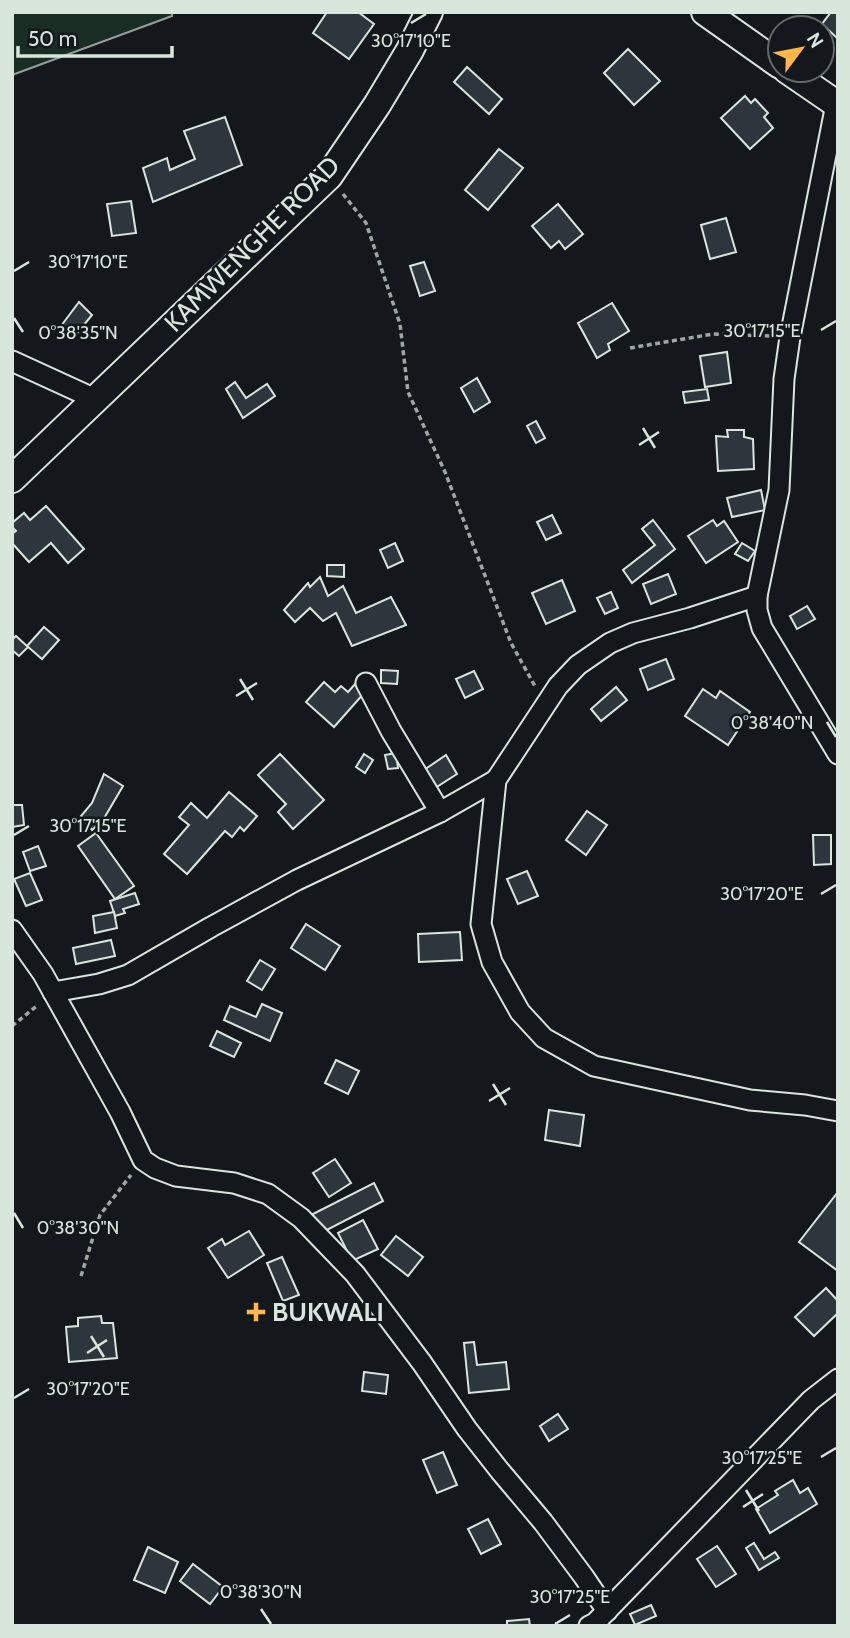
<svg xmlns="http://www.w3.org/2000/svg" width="850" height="1638" font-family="Cabin,sans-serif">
<rect width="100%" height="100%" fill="#14181c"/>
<!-- green -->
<path fill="#1a2d24" stroke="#939e99" stroke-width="2" d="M12,12H172V16L12,75Z"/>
<!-- building -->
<g fill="#2c363c" stroke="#d8e6dc" stroke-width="2">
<path d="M327,12H358L374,24L349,59L313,33Z"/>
<path d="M831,12H838V39L822,24Z"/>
<path d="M628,49L660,81L634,105L604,73Z"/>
<path d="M467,67L502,99L489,114L454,82Z"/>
<path d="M745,96L751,103L755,99L768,113L764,117L773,128L750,149L721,118Z"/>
<path d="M225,117L242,165L153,202L143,168L167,158L170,170L195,159L184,131Z"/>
<path d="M499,149L523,168L488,210L465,190Z"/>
<path d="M131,201L136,233L112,236L107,204Z"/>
<path d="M558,204L583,234L565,249L559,241L551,248L532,226Z"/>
<path d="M726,218L736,252L710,259L701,225Z"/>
<path d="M424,262L435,291L420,296L410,266Z"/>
<path d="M79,302L92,315L74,337L61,326Z"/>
<path d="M612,303L629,331L608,344L610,350L597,358L578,323Z"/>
<path d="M727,352L731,383L705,387L700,356Z"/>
<path d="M477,378L490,402L474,412L461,388Z"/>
<path d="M235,382L246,398L267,384L275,396L243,418L226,389Z"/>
<path d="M707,389L709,400L685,403L683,392Z"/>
<path d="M536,421L545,438L536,443L527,426Z"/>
<path d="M727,430H744V437L753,439L754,469L718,471L716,436L728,437Z"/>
<path d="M761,490L765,510L732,517L727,498Z"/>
<path d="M46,506L84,549L68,563L51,543L29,562L12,543V534L16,531L12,527V523L24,513L30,520Z"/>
<path d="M552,515L561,533L546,540L537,522Z"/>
<path d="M653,520L675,549L632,583L623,570L655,545L642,529Z"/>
<path d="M713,520L717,526L724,521L738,542L706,563L688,536Z"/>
<path d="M395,543L403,561L388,568L380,550Z"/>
<path d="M742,543L755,551L748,561L735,554Z"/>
<path d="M327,565H344V577L327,576Z"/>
<path d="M668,574L676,594L651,604L643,584Z"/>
<path d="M320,577L328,596L343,586L356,613L391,597L406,625L352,646L336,613L323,621L310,608L295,622L284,610L308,583L310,587Z"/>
<path d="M562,580L575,611L546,624L532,593Z"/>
<path d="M611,592L618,608L605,614L597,598Z"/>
<path d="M807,606L815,619L797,629L790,616Z"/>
<path d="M44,627L59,640L42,659L27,646Z"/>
<path d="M16,636L28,647L19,656L12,650V640Z"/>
<path d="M666,659L674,679L648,690L640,669Z"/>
<path d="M381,670L398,671L397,684L381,683Z"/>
<path d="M474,671L483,689L465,698L456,679Z"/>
<path d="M324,682L335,692L341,686L348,692L356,683L365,692L334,727L306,702Z"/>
<path d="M616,687L627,700L601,721L591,709Z"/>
<path d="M703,689L716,698L720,691L750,712L728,745L685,716Z"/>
<path d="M396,753L398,768L388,769L385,755Z"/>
<path d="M280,754L324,800L293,829L278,812L286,804L258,775Z"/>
<path d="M364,754L373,760L365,773L356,767Z"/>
<path d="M446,755L457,774L435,788L424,770Z"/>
<path d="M104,774L123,786L103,820L92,830L81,816L92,803Z"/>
<path d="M229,792L257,816L244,831L240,827L232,837L225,831L187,874L164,854L189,825L179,817L191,803L207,818Z"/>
<path d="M12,805H22L24,825L12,827Z"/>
<path d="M587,811L607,825L586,855L566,840Z"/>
<path d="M96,833L134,886L115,899L78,846Z"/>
<path d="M813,835H831V864L814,865Z"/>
<path d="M38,846L46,866L30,871L23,852Z"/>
<path d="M527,871L538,896L518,904L507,879Z"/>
<path d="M30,873L42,900L26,906L14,879Z"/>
<path d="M135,893L139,904L123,909L125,913L115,916L110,901Z"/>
<path d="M114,912L117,928L95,933L93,916Z"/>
<path d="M306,924L340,946L325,970L291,948Z"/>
<path d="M460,932L462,960L419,962L418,934Z"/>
<path d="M111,940L115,956L76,964L73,948Z"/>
<path d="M260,960L275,969L262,990L247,981Z"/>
<path d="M262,1004L282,1013L270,1041L224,1020L230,1006L256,1017Z"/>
<path d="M217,1031L241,1043L234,1057L210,1046Z"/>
<path d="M336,1060L359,1071L348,1094L325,1083Z"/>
<path d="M549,1110L584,1115L580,1146L545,1140Z"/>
<path d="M335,1159L351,1183L329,1197L313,1173Z"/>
<path d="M374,1183L383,1201L321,1233L311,1215Z"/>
<path d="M838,1192V1271L799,1242Z"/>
<path d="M363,1220L378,1249L352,1261L338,1233Z"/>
<path d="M249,1231L264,1255L228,1278L208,1248L222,1239L225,1245Z"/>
<path d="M396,1236L423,1257L408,1276L381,1255Z"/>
<path d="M282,1257L299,1295L283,1301L267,1263Z"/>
<path d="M826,1288L838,1301V1313L814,1336L795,1317Z"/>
<path d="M101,1316L102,1323H113L117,1358L69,1362L66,1327L78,1326V1318Z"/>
<path d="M474,1342L477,1365L506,1362L509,1389L469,1393L464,1343Z"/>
<path d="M364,1372L388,1375L386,1394L362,1391Z"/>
<path d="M558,1414L568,1429L549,1441L540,1426Z"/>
<path d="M443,1452L457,1485L437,1493L423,1460Z"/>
<path d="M793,1480L800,1493L808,1488L817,1504L770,1533L756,1509L778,1495L775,1491Z"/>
<path d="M488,1519L501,1544L481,1554L468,1529Z"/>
<path d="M754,1543L764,1559L775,1552L779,1558L759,1570L746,1548Z"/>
<path d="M717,1546L736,1574L716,1587L697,1559Z"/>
<path d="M148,1547L178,1562L165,1593L134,1580Z"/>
<path d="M193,1564L223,1587L210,1604L180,1581Z"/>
<path d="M651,1605L656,1616L635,1625L630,1614Z"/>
<path d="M529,1619L530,1626H507V1621Z"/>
</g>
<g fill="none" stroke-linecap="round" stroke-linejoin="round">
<!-- street casing -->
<g stroke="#d8e6dc" stroke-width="23">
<g id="street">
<path d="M836,104L790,337L784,379L779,490L757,596V610L762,628L838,754"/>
<path d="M12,361L95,399"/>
<path d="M757,596L690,618L633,633L610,643L578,665L558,686L496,780L481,924L492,962L520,1012L544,1038L594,1066L750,1100L805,1105L838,1111"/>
<path d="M366,683L391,731L440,812"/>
<path d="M12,930L43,974L120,1112L143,1160L155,1168L176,1176L234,1183L268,1194L301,1218L355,1274L422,1363L467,1429L500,1471L543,1522L584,1577L607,1611"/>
<path d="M53,992L99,984L128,975L211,927L297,880L440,812L496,780"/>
<path d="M589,1626L595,1623L811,1400L838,1379"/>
</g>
</g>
<!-- secondary casing -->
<g stroke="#d8e6dc" stroke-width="30">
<g id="secondary">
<path d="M705,12L780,65"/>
<path d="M787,70L838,105"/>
<path d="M12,479L329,176L377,105L410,50L429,12"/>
</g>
</g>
<!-- path -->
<g stroke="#9da8a2" stroke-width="3.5" stroke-dasharray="5 3.5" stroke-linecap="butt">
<path d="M343,194L366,223L394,306L400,324L408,392L445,472L511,643L536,688"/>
<path d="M630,348L713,334L770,336"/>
<path d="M12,1026L38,1005"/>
<path d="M81,1276L100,1215L131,1175"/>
</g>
<!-- street -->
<use href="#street" stroke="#14181c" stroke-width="19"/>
<!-- secondary -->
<use href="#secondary" stroke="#14181c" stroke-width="26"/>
</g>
<!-- ticks -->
<path fill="none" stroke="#d8e6dc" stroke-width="2.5" d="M411,23L426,14M14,271L29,262M14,318L23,332M821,330L836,321M643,428L655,448M639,445L659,432M240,679L253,700M236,696L257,683M827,722L836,737M14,835L29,826M821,894L836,885M493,1084L506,1105M489,1101L510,1088M14,1213L23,1228M91,1336L104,1357M87,1353L107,1340M14,1398L29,1389M821,1457L836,1448M746,1490L759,1511M743,1507L763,1494M261,1609L271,1624M555,1624L570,1615"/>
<!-- markers -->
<path fill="#ffb74d" stroke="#14181c" stroke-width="2.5" d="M252.5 1301.5h7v7h7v7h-7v7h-7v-7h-7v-7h7z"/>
<g text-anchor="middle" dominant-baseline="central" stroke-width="5" stroke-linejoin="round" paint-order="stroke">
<!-- street labels -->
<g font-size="26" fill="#d8e6dc" stroke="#14181c">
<text transform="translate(252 244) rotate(-45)">KAMWENGHE ROAD</text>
</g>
<!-- poi labels -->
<g font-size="26" font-weight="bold" fill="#d8e6dc" stroke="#14181c" text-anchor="start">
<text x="272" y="1312">BUKWALI</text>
</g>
</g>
<g font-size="18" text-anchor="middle" fill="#d8e6dc" stroke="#14181c" stroke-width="5" stroke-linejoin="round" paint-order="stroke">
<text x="411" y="47">30°17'10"E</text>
<text x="88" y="268">30°17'10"E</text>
<text x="762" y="337">30°17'15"E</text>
<text x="78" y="339">0°38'35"N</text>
<text x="772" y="729">0°38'40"N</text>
<text x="88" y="832">30°17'15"E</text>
<text x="762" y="900">30°17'20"E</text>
<text x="78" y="1234">0°38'30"N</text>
<text x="88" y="1395">30°17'20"E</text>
<text x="762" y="1464">30°17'25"E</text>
<text x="261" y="1598">0°38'30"N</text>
<text x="570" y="1603">30°17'25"E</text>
</g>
<!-- border -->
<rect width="850" height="1638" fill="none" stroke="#d8e6dc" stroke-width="28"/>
<!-- north arrow -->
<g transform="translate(801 49) rotate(58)"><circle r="33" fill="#14181c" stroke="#626a69" stroke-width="2"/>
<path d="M0-5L12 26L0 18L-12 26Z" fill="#ffb74d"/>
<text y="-10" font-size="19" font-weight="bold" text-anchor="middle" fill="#d8e6dc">N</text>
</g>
<!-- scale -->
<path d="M18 46v10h154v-10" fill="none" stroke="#d8e6dc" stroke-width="3.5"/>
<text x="28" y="46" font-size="21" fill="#d8e6dc" stroke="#14181c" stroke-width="5" paint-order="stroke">50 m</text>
</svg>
